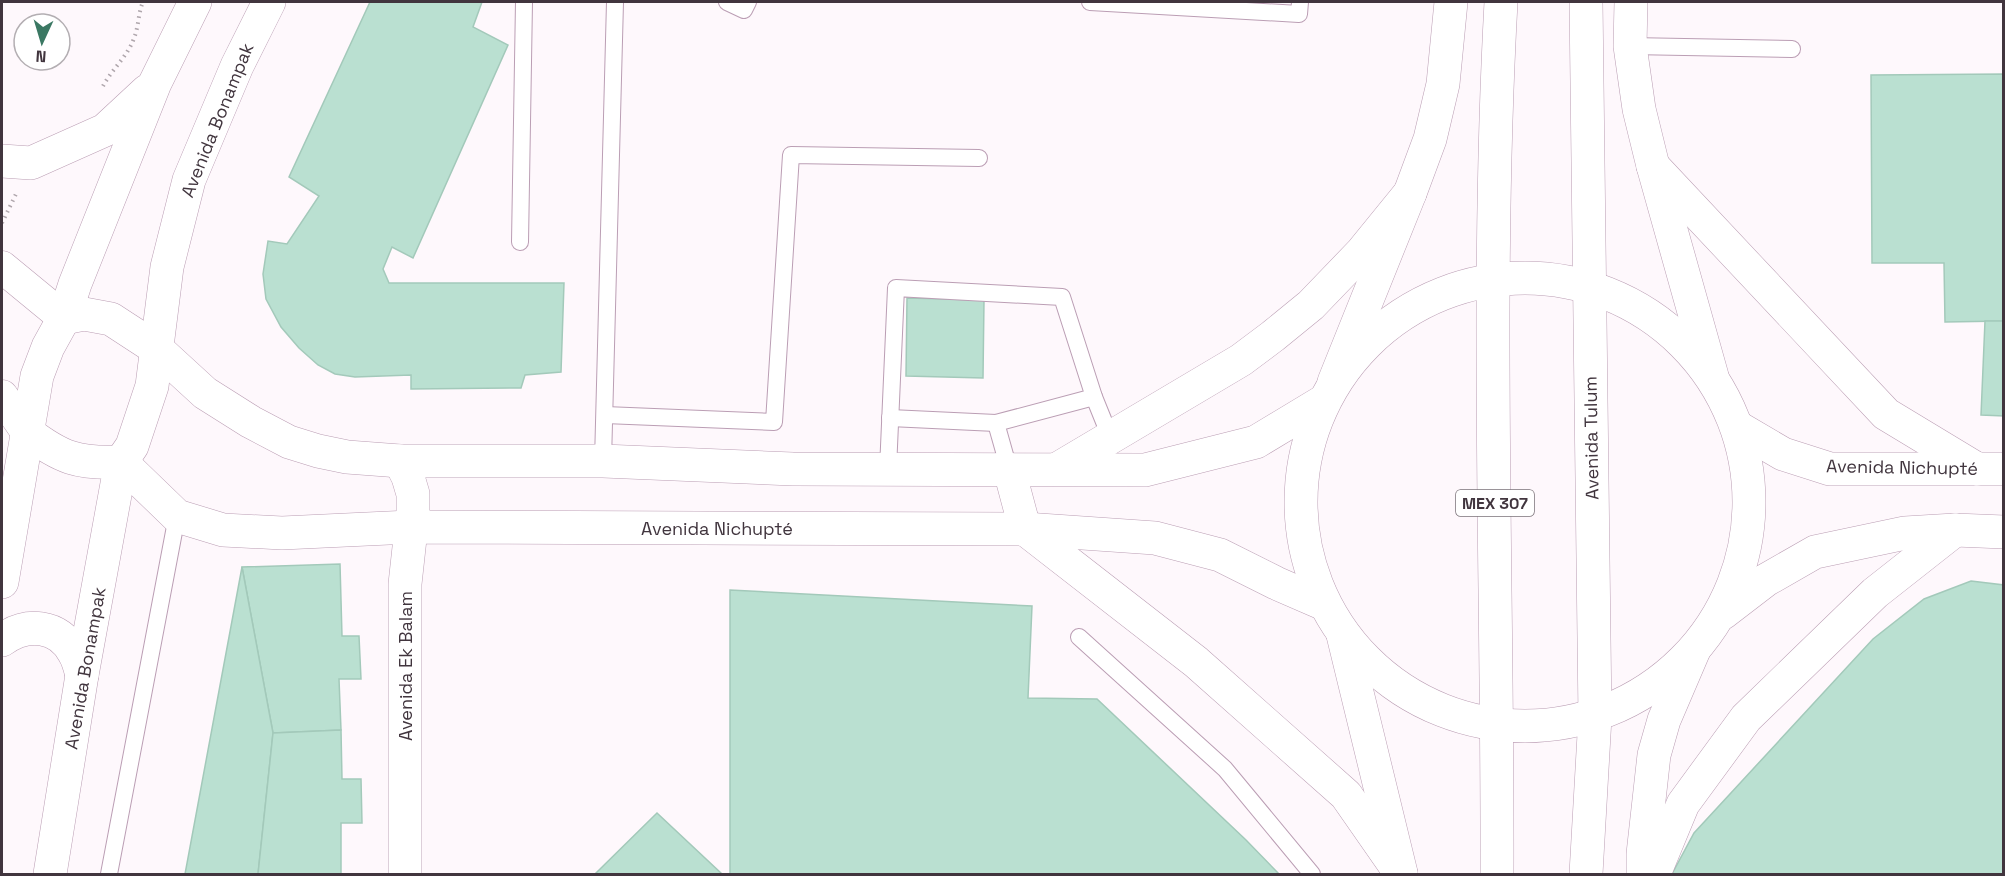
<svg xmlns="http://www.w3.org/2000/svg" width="2005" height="876" font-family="'Space Grotesk',sans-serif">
<rect width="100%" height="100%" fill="#fef8fc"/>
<!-- building -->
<g fill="#bae0d1" stroke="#a3c9ba" stroke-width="1.5">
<path d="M370,2H482L473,27L508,45L413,258L392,247L383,269L389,283H564L561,372L525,375L521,388L411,389V375L355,377L335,374L318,365L299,348L281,327L266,299L263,274L268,241L287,244L319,196L289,177Z"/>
<path d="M2004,74V321L1945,322L1944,263H1872L1871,75Z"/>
<path d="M907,298L984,300L983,378L906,376Z"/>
<path d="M1985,321H2004V416L1981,415Z"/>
<path d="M340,564L342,636H359L361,679H339L341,730L273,733L242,567Z"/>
<path d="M242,567L273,733L258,874H185Z"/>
<path d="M1971,581L2004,585V874H1672L1694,833L1873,639L1924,599Z"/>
<path d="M730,590L1032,606L1028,698L1097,699L1246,840L1279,874H730Z"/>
<path d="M341,730L342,779H361L362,823H341V874H258L273,733Z"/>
<path d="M657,813L722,874H595Z"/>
</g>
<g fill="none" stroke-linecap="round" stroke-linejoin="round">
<!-- service casing -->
<g stroke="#bb9eb4" stroke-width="18">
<g id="service">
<path d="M727,2L744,10L748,2"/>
<path d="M1090,2L1299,14L1300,2"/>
<path d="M1630,46L1792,49"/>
<path d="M520,242L524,2"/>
<path d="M605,415L774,422L791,155L979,158"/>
<path d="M890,418L996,423L1094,397"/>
<path d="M996,423L1009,469"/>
<path d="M603,461L615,2"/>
<path d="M888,469L896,288L1062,297L1094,397L1111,439"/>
<path d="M1079,637L1225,769L1312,874"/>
<path d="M109,874L177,516"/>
</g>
</g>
<!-- minor casing -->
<g stroke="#bb9eb4" stroke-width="33">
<g id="minor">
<path d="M2,267L64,318"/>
<path d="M2,396L27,432"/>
<path d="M1009,469L1025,529"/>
</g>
</g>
<!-- tertiary casing -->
<g stroke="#bb9eb4" stroke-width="34">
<g id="tertiary">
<path d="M1631,2L1630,46L1639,109L1653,166L1712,376"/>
<path d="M1334,382L1410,193L1430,139L1443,84L1451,2"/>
<path d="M400,461L408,477L413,494V511L405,584V874"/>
<path d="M1343,635L1401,873"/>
<path d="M1643,874V854L1654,755L1664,720L1694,650"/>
</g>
</g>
<!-- primary casing -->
<g stroke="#bb9eb4" stroke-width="34">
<g id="primary">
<path d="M2,161L31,163L105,130L147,91"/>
<path d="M1653,166L1886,414L1977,469"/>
<circle cx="1525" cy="502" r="224"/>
<path d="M64,318L84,314L111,319L157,349L205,393L251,422L289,442L318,451L347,457L400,461H603L793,469L1145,470L1256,442L1324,401"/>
<path d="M1737,427L1783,454L1830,469H2004"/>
<path d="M27,432C61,458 78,464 121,462"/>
<path d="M121,462L177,516L223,530L282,533L410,527L1025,529L1155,538L1220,555L1276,583L1324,604"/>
<path d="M1059,468L1241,360L1273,336L1311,305L1362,252L1410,193"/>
<path d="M1025,529L1196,662L1346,795L1401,874"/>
<path d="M2,582L37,376L48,347L64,318L75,284L155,83L195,2"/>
<path d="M1723,613L1766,580L1815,552L1905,533L1955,530L2004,532"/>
<path d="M2,640C26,622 59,624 74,653C78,659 80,668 82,675"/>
<path d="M50,874L82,675L121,462L132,446L152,386L167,267L189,180L237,66L269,2"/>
<path d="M1497,874C1498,584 1485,292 1501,2"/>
<path d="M1586,874L1595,717L1586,2"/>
<path d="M1654,874L1683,804L1746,718L1875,593L1955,530"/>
</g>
</g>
<!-- path -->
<g stroke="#afa6ac" stroke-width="4" stroke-dasharray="1.5 4.5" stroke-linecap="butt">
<path d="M103,86C112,69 128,56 134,38C139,26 138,13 143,2"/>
<path d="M2,223L16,194"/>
</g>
<!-- service -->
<use href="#service" stroke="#fff" stroke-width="16"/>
<!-- minor -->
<use href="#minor" stroke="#fff" stroke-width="32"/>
<!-- tertiary -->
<use href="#tertiary" stroke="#fff" stroke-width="33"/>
<!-- primary -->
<use href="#primary" stroke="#fff" stroke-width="33"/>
</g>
<g text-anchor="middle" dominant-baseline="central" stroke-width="4.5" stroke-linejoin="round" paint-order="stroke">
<!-- shield labels -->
<rect fill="#fff" stroke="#7a7278" stroke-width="1.5" x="1456" y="490" width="78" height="26" rx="4.5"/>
<g font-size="16" font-weight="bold" fill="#41353e">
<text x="1495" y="503">MEX 307</text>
</g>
<!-- street labels -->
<g font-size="18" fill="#41353e" stroke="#fff">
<text transform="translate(217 120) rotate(-68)">Avenida Bonampak</text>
<text transform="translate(1591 438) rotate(-91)">Avenida Tulum</text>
<text transform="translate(1902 467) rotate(1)">Avenida Nichupté</text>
<text x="717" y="528">Avenida Nichupté</text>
<text transform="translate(405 666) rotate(-90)">Avenida Ek Balam</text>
<text transform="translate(85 668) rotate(-80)">Avenida Bonampak</text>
</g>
</g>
<!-- border -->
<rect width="2005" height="876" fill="none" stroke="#41353e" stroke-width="6"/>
<!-- north arrow -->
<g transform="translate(42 42) rotate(184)"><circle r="28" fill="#ffffff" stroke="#b3aeb2" stroke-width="1.5"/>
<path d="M0-4.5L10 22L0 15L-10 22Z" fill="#3b7863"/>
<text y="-9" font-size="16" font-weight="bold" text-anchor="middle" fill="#41353e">N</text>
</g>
</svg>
